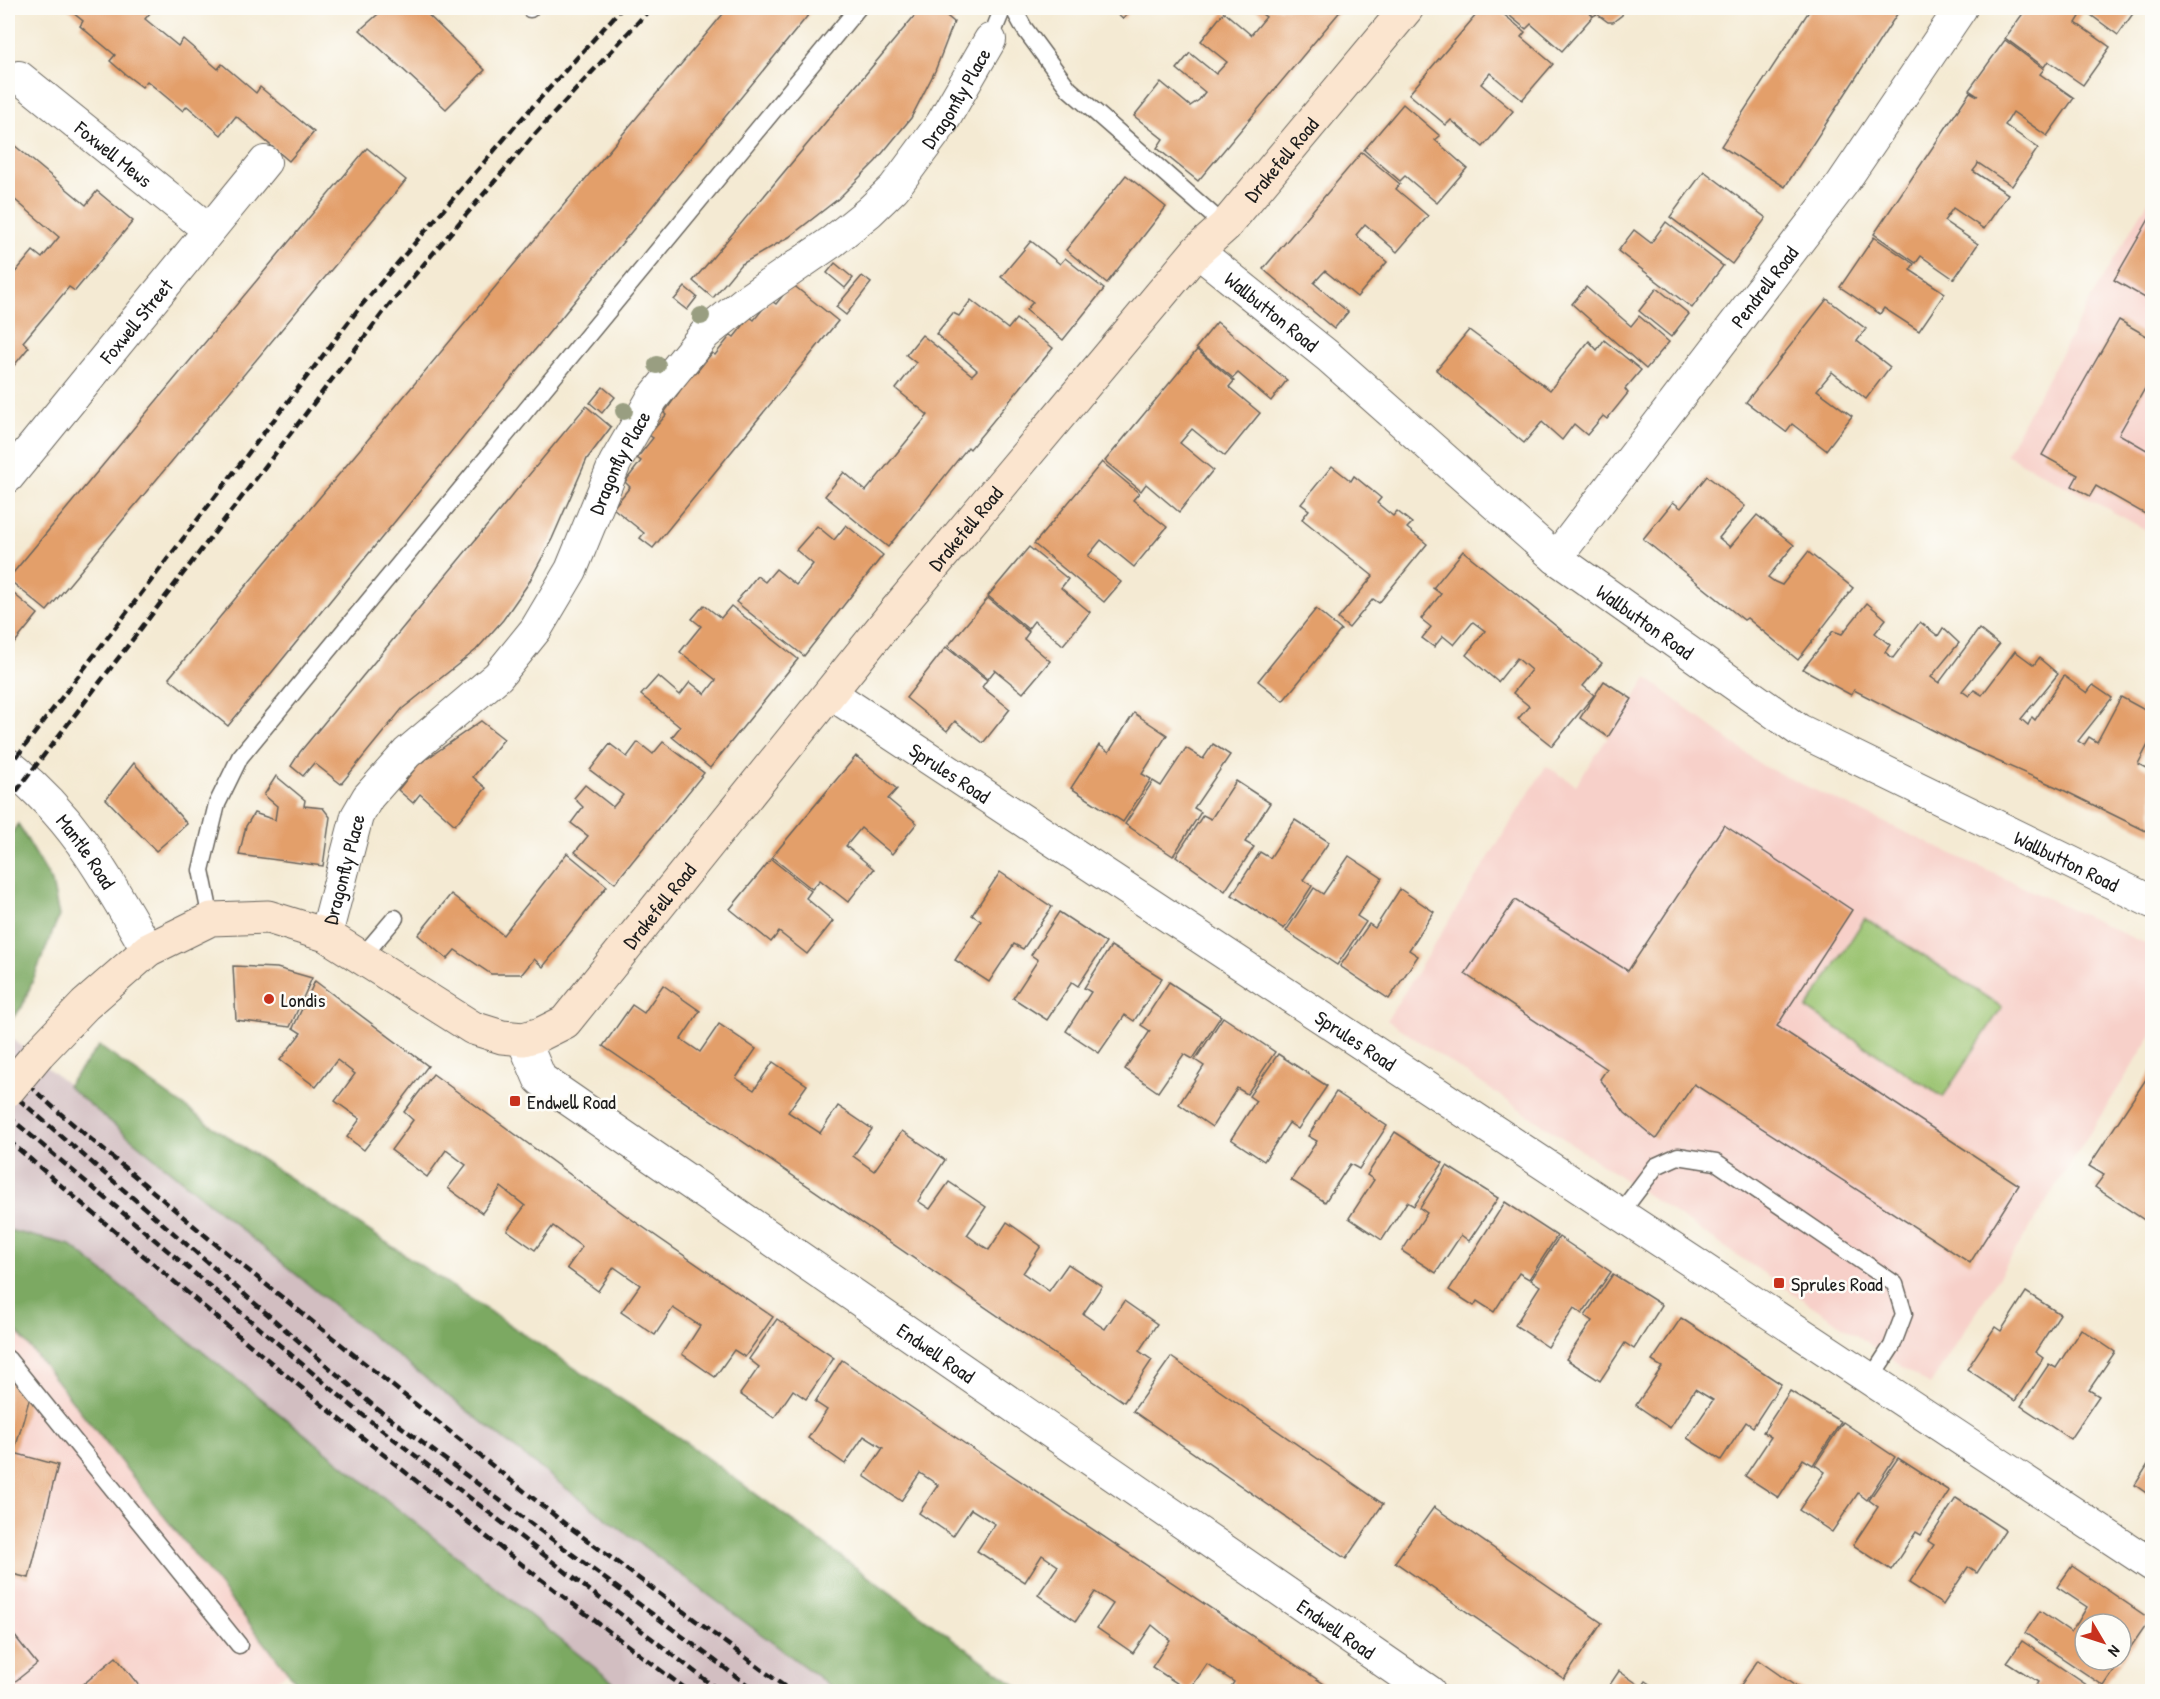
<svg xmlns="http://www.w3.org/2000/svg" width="2160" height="1699" font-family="'Patrick Hand',sans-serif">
<rect width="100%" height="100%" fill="#fdfcf7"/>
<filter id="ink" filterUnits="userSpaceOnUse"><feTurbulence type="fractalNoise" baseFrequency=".0167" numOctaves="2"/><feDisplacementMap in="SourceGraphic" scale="12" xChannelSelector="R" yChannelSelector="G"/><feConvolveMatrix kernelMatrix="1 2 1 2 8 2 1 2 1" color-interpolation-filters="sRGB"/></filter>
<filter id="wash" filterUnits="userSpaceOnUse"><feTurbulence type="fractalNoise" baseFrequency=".008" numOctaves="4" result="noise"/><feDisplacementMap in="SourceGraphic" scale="24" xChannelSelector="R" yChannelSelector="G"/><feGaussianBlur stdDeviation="1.35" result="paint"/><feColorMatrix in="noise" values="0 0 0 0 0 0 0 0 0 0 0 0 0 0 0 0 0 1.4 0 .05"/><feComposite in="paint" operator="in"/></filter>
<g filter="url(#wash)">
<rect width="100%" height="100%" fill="#f4ead3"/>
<!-- built -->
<g fill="#f7d0c9">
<path d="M2152,195V533L2006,454L2097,288Z"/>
<path d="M1647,678L1763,766L2152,947V1035L1930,1385L1387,1020L1546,766L1576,785Z"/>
<path d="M8,1320L288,1672L262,1691H8Z"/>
</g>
<!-- industrial -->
<path fill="#d2bec1" d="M8,1035L349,1318L563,1486L837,1691H624L70,1245L8,1230Z"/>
<!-- green -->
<path fill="#9ac370" stroke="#5b7046" stroke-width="1.5" d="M1865,918L2002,1007L1943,1097L1807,1009Z"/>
<!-- forest -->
<g fill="#7ba962" stroke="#4c623f" stroke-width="1.5">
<path d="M18,824L52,882L59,916L22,1007L8,1023V838Z"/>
<path d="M99,1046L219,1131L681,1439L1024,1691H837L563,1486L349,1318L67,1086Z"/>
<path d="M8,1230L70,1245L624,1691H303L8,1320Z"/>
</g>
<g id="blocks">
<!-- building -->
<g fill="#e39f6b" fill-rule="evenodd">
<path d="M67,8H143L150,13L145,19L178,46L183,39L218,69L222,64L256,93L260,87L314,132L289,161L236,116L221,135L187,106L183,111L147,81L142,87L125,74L110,61L115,55L80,26L83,21Z"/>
<path d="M385,8H421L485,70L446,109L360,30Z"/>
<path d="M728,8H814L228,726L169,678Z"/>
<path d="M921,8H937L954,22L935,71L911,118L876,161L838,199L789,237L740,265L713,298L693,281Z"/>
<path d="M1109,8H1133L1123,19Z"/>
<path d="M1254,8H1343L1198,181L1157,148L1163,139L1134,116L1161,82L1190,106L1199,100L1205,92L1177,69L1190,53L1216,74L1227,62L1201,41L1224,12L1251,35L1266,17Z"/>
<path d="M1482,8H1496L1525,32L1521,37L1553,64L1522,100L1490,73L1481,84L1513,111L1483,147L1451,120L1446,125L1409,94Z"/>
<path d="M1500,8H1583L1593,16L1562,51L1531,24L1526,29Z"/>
<path d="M1586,8H1624L1622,15L1613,22H1608L1597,14L1593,16Z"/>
<path d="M1811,8H1901L1785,187L1721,146Z"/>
<path d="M2027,8H2137L2118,35L2084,10L2076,23L2110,47L2083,85L2048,61L2044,67L2005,38Z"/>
<path d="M2005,40L2044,69L2040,74L2074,98L2047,136L2013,112L2005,125L2038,148L2012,186L1978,163L1977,166L1973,171L2008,194L1984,229L1953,208L1944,221L1978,244L1954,279L1921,256L1916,263L1874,234L1970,92L1978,96L1969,90Z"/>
<path d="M1403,104L1440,136L1435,140L1467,168L1437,203L1405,176L1400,181L1364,150Z"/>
<path d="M8,140L86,205L97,191L133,221L75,291L69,287L23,342L29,347L8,373V281L33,251L42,258L59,237L8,194Z"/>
<path d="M367,148L406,180L47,611L8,579Z"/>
<path d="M1362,152L1400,184L1396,189L1428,216L1397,252L1365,224L1356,235L1387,262L1357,297L1325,271L1321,275L1314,283L1348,312L1334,329L1263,269Z"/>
<path d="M1704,171L1766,218L1732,264L1670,217Z"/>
<path d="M1126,175L1166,207L1107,283L1066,250Z"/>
<path d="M2152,214V302L2114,280Z"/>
<path d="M1666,222L1723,266L1692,308L1618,251L1634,230L1651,243Z"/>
<path d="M1874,237L1914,264L1910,270L1945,293L1919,331L1884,308L1880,314L1840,287Z"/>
<path d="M1031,241L1060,264L1065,258L1104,289L1063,340L1026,310L1033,302L1001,277Z"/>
<path d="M835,263L853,278L845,288L827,273Z"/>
<path d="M862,276L871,283L846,315L836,307Z"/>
<path d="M792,284L838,321L653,548L640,538L644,533L613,508L630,487L625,482L641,461L637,458L653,438L649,435L666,415L664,413L694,371L696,373L712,353L715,355L731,335L734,337L750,317L754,320L770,300L776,304Z"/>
<path d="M685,287L697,297L687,310L674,300Z"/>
<path d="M1586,287L1631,326L1639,316L1669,342L1646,369L1572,304Z"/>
<path d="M1657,288L1689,314L1671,337L1639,311Z"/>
<path d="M1827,299L1866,329L1857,341L1890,367L1866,399L1832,372L1817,390L1852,416L1826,450L1792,424L1786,432L1746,402Z"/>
<path d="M971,300L1008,329L1016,319L1053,348L970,449L968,447L888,547L825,496L844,472L866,491L928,415L896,389L916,363L906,355L922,335L972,375L977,370L936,334L953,313L959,316Z"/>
<path d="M2119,320L2152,339V376L2119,434L2152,453V518L2096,486L2090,496L2072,486L2078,475L2042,455Z"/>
<path d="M1217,322L1287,380L1271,401L1238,373L1233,378L1196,348Z"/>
<path d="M1469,330L1550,390L1589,341L1597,350L1604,340L1641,370L1625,389L1628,393L1607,419L1603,416L1587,435L1574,424L1562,440L1542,422L1524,443L1436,370Z"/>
<path d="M1197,350L1234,381L1229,387L1260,413L1225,456L1192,429L1180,443L1213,470L1179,512L1146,484L1141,491L1105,461Z"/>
<path d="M603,387L615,397L602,413L590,403Z"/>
<path d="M586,406L611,427L587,459L552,539L528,584L503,620L476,650L402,709L341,784L314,763L303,776L291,766L300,752Z"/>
<path d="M1102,462L1139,493L1133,500L1167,527L1134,567L1101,540L1088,556L1121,582L1104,602L1034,544Z"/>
<path d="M1332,466L1351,481L1354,476L1381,498L1377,503L1393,516L1397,511L1412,523L1407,528L1427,544L1379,603L1373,599L1349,628L1338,619L1373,576L1302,519L1309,510L1301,504Z"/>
<path d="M1707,476L1745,506L1719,538L1730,547L1757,515L1794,545L1768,577L1775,582L1782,585L1808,552L1853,588L1798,660L1747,618L1744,620L1643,539L1673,502L1681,508Z"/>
<path d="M846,525L883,555L804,656L736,602L757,576L765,582L776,569L796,585L813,564L796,550L817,526L834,540Z"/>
<path d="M1029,547L1068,579L1061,588L1090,612L1063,645L1034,621L1028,629L988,596Z"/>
<path d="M1463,551L1602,663L1583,686L1594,695L1552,746L1518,719L1529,706L1513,693L1531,670L1517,658L1498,682L1466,655L1485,631L1473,622L1454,645L1443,636L1434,647L1422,638L1431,627L1421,619L1441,594L1433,588Z"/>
<path d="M8,589L38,614L8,651Z"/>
<path d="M988,598L1029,632L1024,639L1050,661L1023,693L995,670L988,679L948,646Z"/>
<path d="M1867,603L1886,619L1875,633L1890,645L1885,652L1893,658L1920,622L1938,636L1943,628L1959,643L1931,677L1939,683L1979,629L1999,645L1962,691L1969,696L1974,690L1982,695L2015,651L2034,665L2039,658L2058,674L2021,719L2028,725L2032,717L2035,720L2064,676L2087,693L2093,685L2112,698L2078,741L2084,745L2089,737L2097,742L2121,697L2152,714V737L2138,764L2152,771V834L2061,789L1970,749L1854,690L1851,695L1803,669L1833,631L1842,634Z"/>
<path d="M704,605L721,618L731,606L798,659L710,768L672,737L680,727L641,695L658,676L680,695L690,682L705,694L716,680L680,652L701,626L692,619Z"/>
<path d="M1316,609L1341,630L1283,701L1258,681Z"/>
<path d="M946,647L987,680L982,687L1010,709L983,743L955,721L947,731L906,698Z"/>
<path d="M1604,681L1632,699L1608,737L1580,718Z"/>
<path d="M1134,713L1167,735L1142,774L1151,779L1123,822L1071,788L1099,745L1109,752Z"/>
<path d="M481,721L504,739L473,777L486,788L455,825L420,794L413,803L398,790L418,765Z"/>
<path d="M638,742L653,754L663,742L704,773L615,883L575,852L588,836L571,823L583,807L574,798L585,785L613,807L623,795L590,770L610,744L627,757Z"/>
<path d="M1213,744L1230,755L1194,808L1201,812L1173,856L1125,824L1153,781L1161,786L1186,748L1203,759Z"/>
<path d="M856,756L897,789L888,799L917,823L892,854L861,828L846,846L874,869L848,902L820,880L812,889L772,857Z"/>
<path d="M134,763L187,824L156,851L106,799Z"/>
<path d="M276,776L305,800L304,806L323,808L330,817L323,866L239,855L246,826L254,813L275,820L277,806L264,795Z"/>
<path d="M1236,781L1270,803L1245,842L1254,847L1225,891L1176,856L1203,815L1211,819Z"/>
<path d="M1295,820L1329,842L1303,880L1312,886L1284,929L1232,895L1260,852L1270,858Z"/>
<path d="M1724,825L1852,910L1777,1026L2019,1185L1970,1263L1694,1084L1656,1139L1625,1113L1600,1079L1607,1069L1465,974L1515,900L1628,971Z"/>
<path d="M567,853L607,886L543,967L534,959L522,974H491L455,950L447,959L418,935L451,894L503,935Z"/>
<path d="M1349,856L1382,878L1357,916L1366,922L1337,965L1286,931L1314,888L1323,894Z"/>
<path d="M771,859L811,891L806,898L833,921L807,954L779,932L771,942L730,909Z"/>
<path d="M1000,872L1052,907L1023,949L1014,944L989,982L955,960L981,921L972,915Z"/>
<path d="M1400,889L1434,912L1409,950L1418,956L1389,999L1340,966L1369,924L1375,928Z"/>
<path d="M1059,912L1106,943L1078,986L1072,982L1047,1020L1013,998L1038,960L1031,955Z"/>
<path d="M1111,946L1162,978L1134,1021L1125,1015L1099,1053L1066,1031L1091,992L1084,988Z"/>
<path d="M233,966L277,968L312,978L290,1027L236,1020Z"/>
<path d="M315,981L428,1066L364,1150L347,1137L360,1119L335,1101L355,1074L337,1060L316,1087L280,1060L301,1033L293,1028Z"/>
<path d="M1169,982L1221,1016L1193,1059L1184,1054L1158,1092L1125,1069L1150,1031L1141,1025Z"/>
<path d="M663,985L700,1011L681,1039L700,1052L719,1024L756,1049L736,1078L754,1090L773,1062L807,1085L788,1112L820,1133L838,1106L872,1129L853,1156L874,1171L902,1131L945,1160L918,1201L930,1209L949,1182L986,1207L967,1235L978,1243L989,1250L1007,1222L1041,1246L1023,1273L1049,1291L1068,1264L1102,1286L1083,1314L1105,1329L1124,1301L1157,1324L1139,1351L1152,1360L1124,1402L603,1046L632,1005L644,1013Z"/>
<path d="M1223,1017L1275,1052L1247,1094L1237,1088L1212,1127L1179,1104L1204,1066L1195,1060Z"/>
<path d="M1278,1054L1327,1086L1298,1129L1289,1123L1264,1161L1231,1139L1256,1101L1249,1096Z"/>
<path d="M2152,1070V1225L2095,1187L2104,1175L2089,1166Z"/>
<path d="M433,1074L624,1214L773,1317L745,1357L734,1350L715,1377L682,1354L700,1326L673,1308L655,1335L621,1312L640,1285L614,1267L598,1291L567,1268L582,1247L553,1226L535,1250L507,1230L525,1206L501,1187L482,1213L448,1188L466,1165L446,1150L427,1177L391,1150L413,1120L404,1112Z"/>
<path d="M1336,1092L1387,1126L1359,1169L1350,1164L1325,1202L1291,1180L1317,1141L1308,1136Z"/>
<path d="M1395,1132L1443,1163L1414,1206L1407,1202L1382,1240L1349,1218L1374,1180L1367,1175Z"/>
<path d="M1447,1166L1498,1198L1469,1241L1461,1235L1436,1273L1402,1251L1427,1213L1420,1208Z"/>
<path d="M1505,1202L1557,1236L1529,1279L1519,1273L1494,1312L1477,1301L1474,1306L1449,1290Z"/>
<path d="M1559,1237L1611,1272L1582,1314L1574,1308L1548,1347L1515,1325L1540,1286L1531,1280Z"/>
<path d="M1613,1274L1662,1305L1634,1349L1625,1343L1600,1381L1566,1359L1592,1321L1585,1316Z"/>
<path d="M2026,1292L2060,1314L2035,1352L2043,1358L2015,1401L1967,1369L1995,1327L2001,1331Z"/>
<path d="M1681,1318L1781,1384L1753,1427L1746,1422L1721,1460L1687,1438L1713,1400L1695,1389L1670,1428L1636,1405L1662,1367L1652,1361Z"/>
<path d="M777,1319L834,1358L806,1399L793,1390L774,1418L740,1394L759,1367L749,1359Z"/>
<path d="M2081,1329L2115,1352L2089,1390L2099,1396L2070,1439L2021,1406L2049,1364L2056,1368Z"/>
<path d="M1171,1357L1383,1504L1346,1559L1133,1411Z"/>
<path d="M842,1360L983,1456L1336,1692H1228L1234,1682L1207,1664L1189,1691L1152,1667L1170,1640L1152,1625L1133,1653L1097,1628L1113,1604L1095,1592L1076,1621L1038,1595L1058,1566L1042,1555L1025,1582L977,1551L995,1524L971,1509L953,1536L919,1513L938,1485L920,1473L901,1501L864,1476L883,1448L864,1436L845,1464L808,1438L827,1410L815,1402Z"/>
<path d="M8,1367L31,1393L14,1453L58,1465L29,1578L8,1573Z"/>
<path d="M1790,1391L1841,1422L1813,1465L1803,1459L1779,1498L1745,1476L1771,1437L1763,1432Z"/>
<path d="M1843,1422L1895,1457L1867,1500L1858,1493L1832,1532L1799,1510L1825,1472L1815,1465Z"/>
<path d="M1898,1458L1949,1491L1921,1535L1916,1532L1891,1570L1853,1545L1878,1507L1869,1500Z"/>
<path d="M2152,1458V1497L2135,1485Z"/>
<path d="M1956,1498L2005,1530L1977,1573L1968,1567L1943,1605L1909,1583L1934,1545L1928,1541Z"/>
<path d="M1434,1507L1602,1623L1564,1679L1395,1562Z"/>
<path d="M2072,1566L2150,1619L2104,1686L2025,1633L2040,1611L2071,1632L2078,1622L2087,1607L2057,1587ZM2085,1624H2121V1660H2085Z"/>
<path d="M14,1635L37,1664L8,1687V1640Z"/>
<path d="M2022,1641L2097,1692H2032L2038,1682L2007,1662Z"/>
<path d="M116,1657L144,1692H74Z"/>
<path d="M1758,1660L1804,1692H1736Z"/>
<path d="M1619,1671L1642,1687L1646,1681L1662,1692H1605Z"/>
</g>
</g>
</g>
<g filter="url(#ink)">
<use href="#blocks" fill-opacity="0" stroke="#68645c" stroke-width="1.5"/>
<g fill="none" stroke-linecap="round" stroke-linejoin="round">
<!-- service casing -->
<g stroke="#68645c" stroke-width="19">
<g id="service">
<path d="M529,8L530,9"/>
<path d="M1013,8L1024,28L1069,89L1225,226"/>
<path d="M990,40L1003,8"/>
<path d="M211,919L201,870L217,804L240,757L858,8"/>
<path d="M361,958L395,918"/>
<path d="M1619,1215L1656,1166L1678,1156L1716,1162L1895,1284L1904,1314L1892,1346L1870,1380"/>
<path d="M8,1359L239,1645"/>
</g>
</g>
<!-- minor casing -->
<g stroke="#68645c" stroke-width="34">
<g id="minor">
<path id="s1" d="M19,77L209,230"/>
<path id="s2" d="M1197,251L1329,357L1556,558L1799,730L2152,902"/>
<path id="s3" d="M8,477L265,162"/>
<path id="s4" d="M1556,558L1842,184L1961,8"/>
<path id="s5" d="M830,693L2152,1565"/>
<path id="s6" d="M326,935L357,816L368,797L407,753L498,676L536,629L571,570L615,463L652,399L705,334L746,301L833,241L869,212L894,188L942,123L990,40"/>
</g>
</g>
<!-- tertiary casing -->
<g stroke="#68645c" stroke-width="35">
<g id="tertiary">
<path id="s7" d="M8,765C75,818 106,878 148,950"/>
<path id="s8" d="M523,1039L540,1079L1429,1692"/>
</g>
</g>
<!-- secondary casing -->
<g stroke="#68645c" stroke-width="35">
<g id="secondary">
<path id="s9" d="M38,1054L85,1005L148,950L211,919L268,917L326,935L473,1028L502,1037L523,1039L541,1034L565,1022L894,613L1197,251L1225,226L1407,8"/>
</g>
</g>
<!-- service -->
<use href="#service" stroke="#fff" stroke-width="16"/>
<!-- minor -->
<use href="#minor" stroke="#fff" stroke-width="32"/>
<!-- tertiary -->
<use href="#tertiary" stroke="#fff" stroke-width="33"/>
<!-- secondary -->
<use href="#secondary" stroke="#fbe5cf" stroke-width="33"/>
<!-- rail -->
<g stroke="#1c1c1c" stroke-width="4.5" stroke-dasharray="9 4.5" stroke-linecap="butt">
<path d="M8,768L360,307L517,124L622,8"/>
<path d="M8,802L389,305L535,134L651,8"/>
<path d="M8,1066L55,1109L213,1242L564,1523L792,1692"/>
<path d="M8,1090L376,1408L757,1692"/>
<path d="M8,1116L359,1412L721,1692"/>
<path d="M8,1140C229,1330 454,1518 690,1692"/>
</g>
<!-- secondary-bridge casing -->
<g stroke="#68645c" stroke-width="35" stroke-linecap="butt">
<path id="secondary-bridge" d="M8,1090L38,1054"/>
</g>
<!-- secondary-bridge -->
<use href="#secondary-bridge" stroke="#fbe5cf" stroke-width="33"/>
</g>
<!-- trees -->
<g fill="#999e81">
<circle cx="701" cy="316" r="9"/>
<circle cx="657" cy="365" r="9"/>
<circle cx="624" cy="411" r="9"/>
</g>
</g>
<!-- markers -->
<g fill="#c8321e" stroke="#fdfcf7" stroke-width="2">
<circle cx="269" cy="999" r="6"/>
<rect x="509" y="1095" width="12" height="12" rx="3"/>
<rect x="1773" y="1277" width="12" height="12" rx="3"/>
</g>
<g text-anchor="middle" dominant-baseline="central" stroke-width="5" stroke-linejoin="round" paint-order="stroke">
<!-- street labels -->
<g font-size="20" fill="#1c1c1c" stroke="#fdfcf7">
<text stroke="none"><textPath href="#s6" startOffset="1074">Dragonfly Place</textPath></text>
<text stroke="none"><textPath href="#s1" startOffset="122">Foxwell Mews</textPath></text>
<text stroke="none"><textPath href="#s9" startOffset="1732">Drakefell Road</textPath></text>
<text stroke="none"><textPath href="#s4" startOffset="342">Pendrell Road</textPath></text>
<text stroke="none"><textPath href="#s2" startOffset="96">Wallbutton Road</textPath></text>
<text stroke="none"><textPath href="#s3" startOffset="202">Foxwell Street</textPath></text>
<text stroke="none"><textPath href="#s6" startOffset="570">Dragonfly Place</textPath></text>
<text stroke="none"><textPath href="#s9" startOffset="1246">Drakefell Road</textPath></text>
<text stroke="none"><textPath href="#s2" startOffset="582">Wallbutton Road</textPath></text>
<text stroke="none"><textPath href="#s5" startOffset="144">Sprules Road</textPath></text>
<text stroke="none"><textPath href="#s7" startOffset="117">Mantle Road</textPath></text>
<text stroke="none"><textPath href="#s2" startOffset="1068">Wallbutton Road</textPath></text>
<text stroke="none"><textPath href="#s6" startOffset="68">Dragonfly Place</textPath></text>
<text stroke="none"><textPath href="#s9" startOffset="760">Drakefell Road</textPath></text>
<text stroke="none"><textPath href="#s5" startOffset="630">Sprules Road</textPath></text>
<text stroke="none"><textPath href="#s8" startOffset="525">Endwell Road</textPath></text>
<text stroke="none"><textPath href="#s8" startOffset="1011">Endwell Road</textPath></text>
</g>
<!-- poi labels -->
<g font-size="20" fill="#1c1c1c" stroke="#fdfcf7" text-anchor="start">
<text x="281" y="999">Londis</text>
<text x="527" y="1101">Endwell Road</text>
<text x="1791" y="1283">Sprules Road</text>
</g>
</g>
<!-- margin -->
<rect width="2160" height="1699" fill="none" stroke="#fdfcf7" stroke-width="30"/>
<!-- north arrow -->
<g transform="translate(2103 1642) rotate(129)"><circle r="28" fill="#fdfcf7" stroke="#a3a29f" stroke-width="1.5"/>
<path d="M0-4.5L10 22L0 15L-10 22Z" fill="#c8321e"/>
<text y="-9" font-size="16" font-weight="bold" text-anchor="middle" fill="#1c1c1c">N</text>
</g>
</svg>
